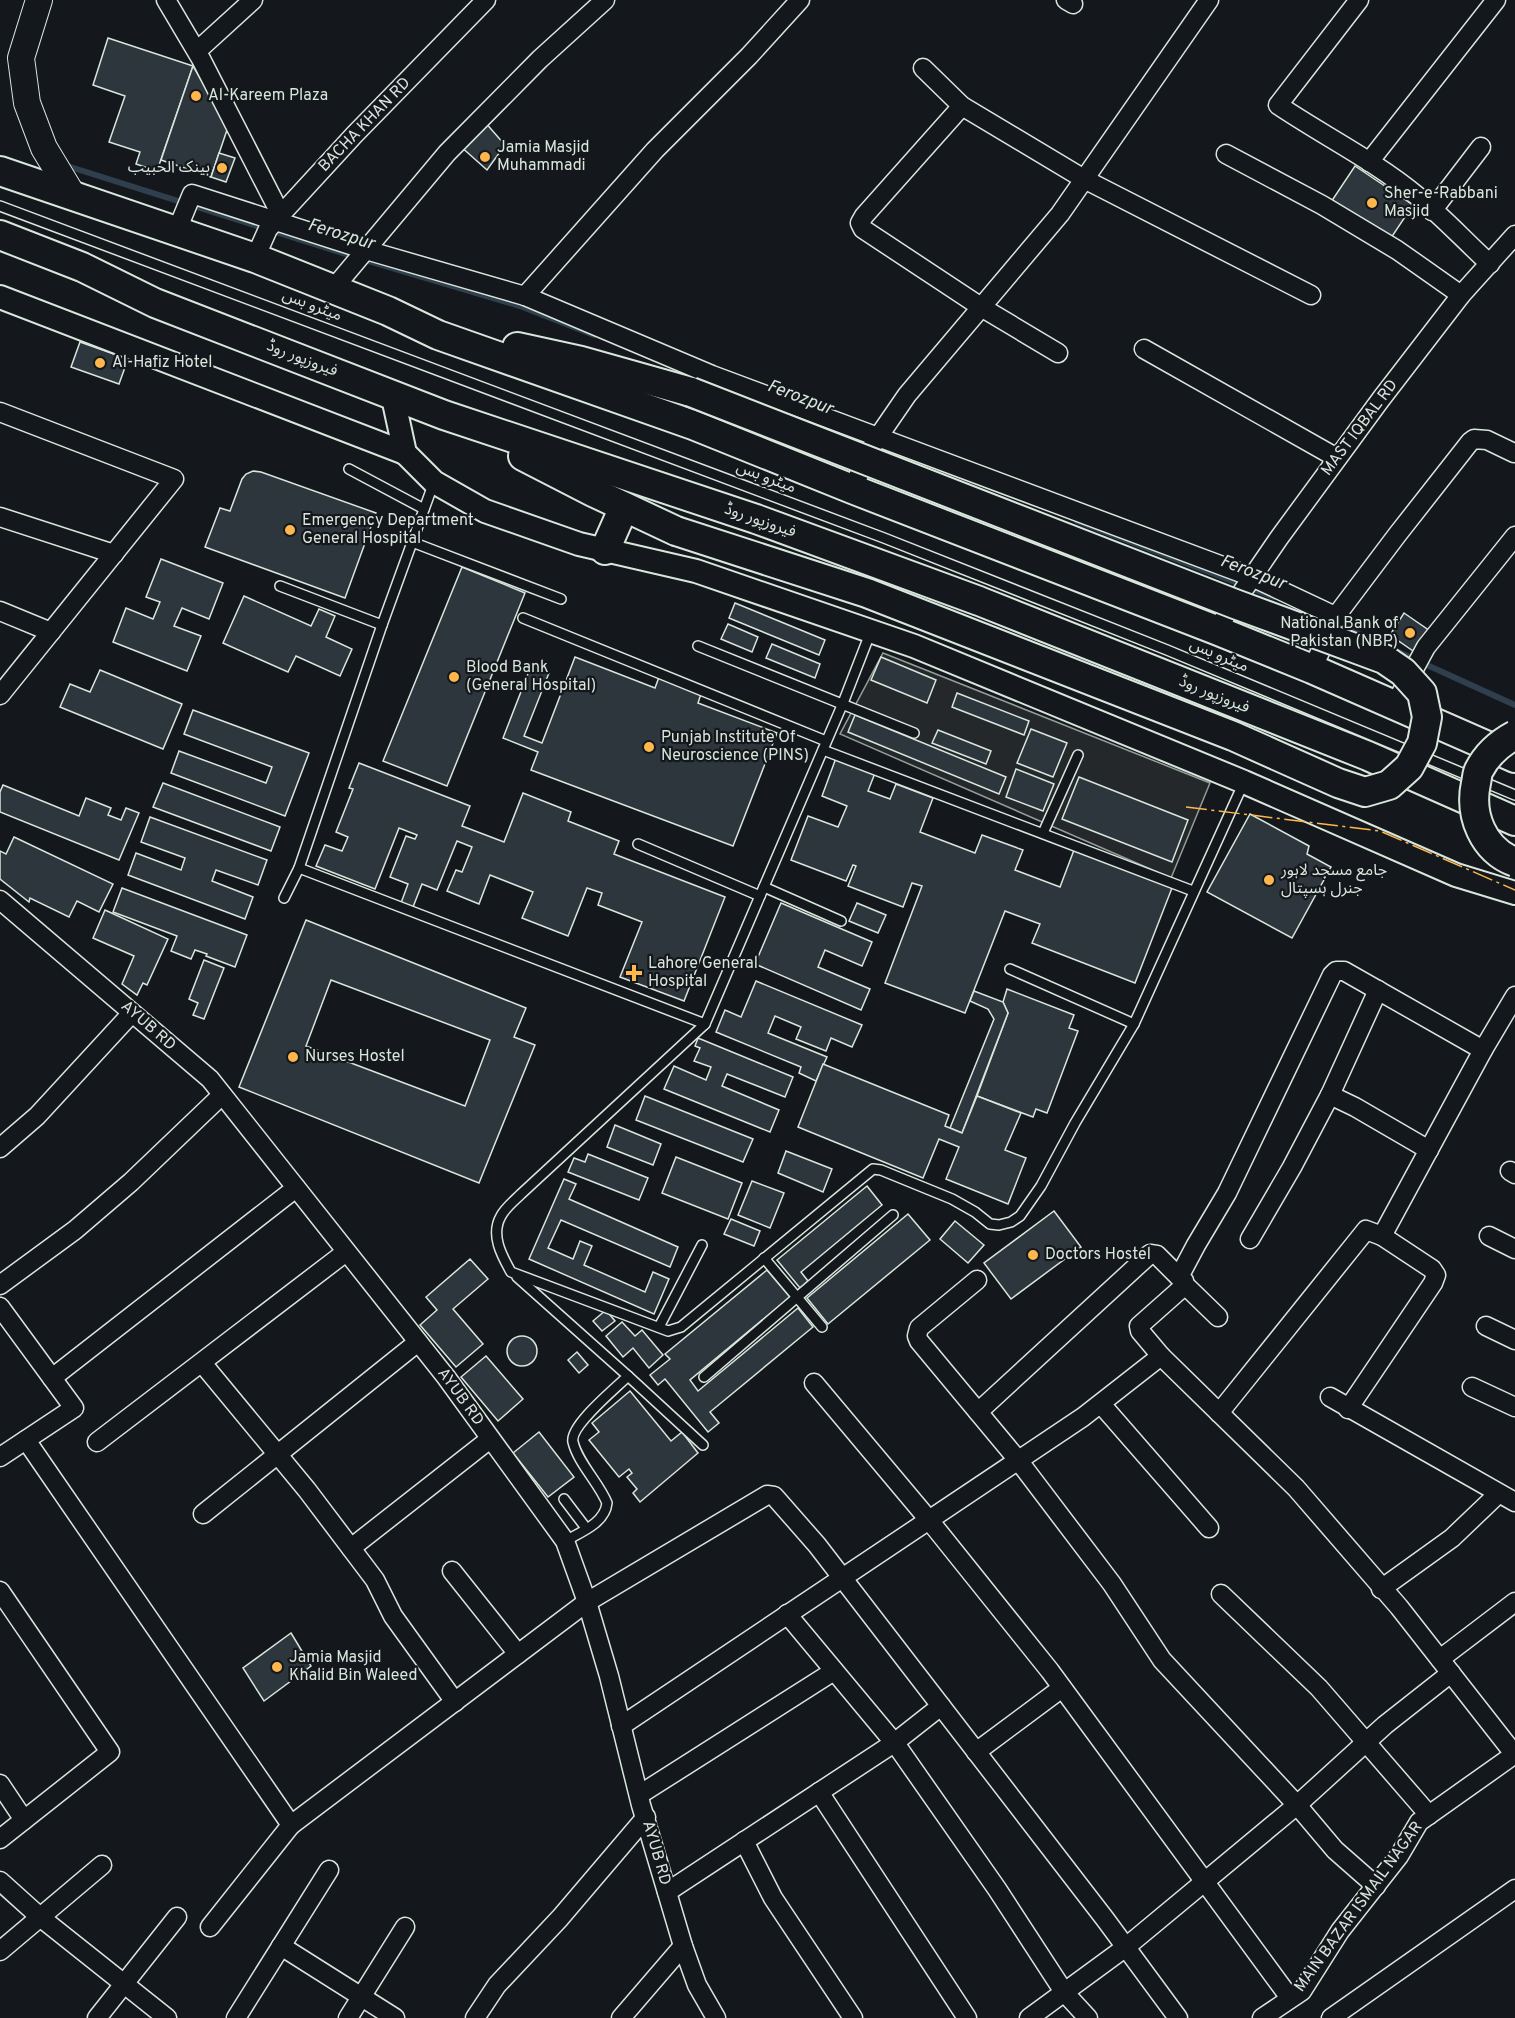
<svg xmlns="http://www.w3.org/2000/svg" width="1515" height="2018" font-family="Overpass,'Noto Sans Arabic',sans-serif">
<rect width="100%" height="100%" fill="#14181c"/>
<!-- parking -->
<path fill="#24282b" stroke="#939e99" stroke-width="1.5" d="M883,653L1210,783L1171,878L840,734Z"/>
<g fill="none" stroke-linecap="round" stroke-linejoin="round">
<!-- stream -->
<g stroke="#2f3f4d" stroke-width="6">
<path d="M64,165L368,261L520,306L594,335"/>
<path d="M1077,521L1274,597"/>
<path d="M1336,624L1371,639"/>
<path d="M1394,650L1515,705"/>
</g>
</g>
<!-- building -->
<g fill="#2c363c" stroke="#d8e6dc" stroke-width="1.5" fill-rule="evenodd">
<path d="M108,38L193,66L157,171L136,164L140,152L109,142L125,96L93,85Z"/>
<path d="M193,66L228,127L211,177L161,160Z"/>
<path d="M484,121L505,145L487,170L459,145Z"/>
<path d="M219,153L235,158L226,182L211,177Z"/>
<path d="M1355,166L1413,205L1389,241L1331,202Z"/>
<path d="M80,342L128,359L119,384L71,367Z"/>
<path d="M253,471L261,472L376,513L345,598L205,547L220,508L230,511L242,479L246,474Z"/>
<path d="M161,559L223,583L209,619L182,608L174,626L201,636L187,671L113,642L126,608L153,619L160,602L146,597Z"/>
<path d="M462,567L525,593L447,786L383,761Z"/>
<path d="M244,596L311,626L319,609L335,616L326,637L352,649L340,676L296,656L288,672L223,643Z"/>
<path d="M735,603L825,640L819,655L729,618Z"/>
<path d="M1404,613L1430,631L1416,653L1390,635Z"/>
<path d="M728,624L758,637L752,652L721,639Z"/>
<path d="M772,644L820,664L815,678L766,658Z"/>
<path d="M575,657L655,688L659,677L701,694L698,703L777,733L733,846L531,770L538,752L503,738L531,666L549,673L524,736L542,743Z"/>
<path d="M881,657L936,680L927,703L871,680Z"/>
<path d="M100,670L182,704L163,749L60,707L70,684L90,692Z"/>
<path d="M957,693L1029,721L1024,735L952,707Z"/>
<path d="M193,710L309,753L285,816L171,773L179,751L266,783L272,767L184,734Z"/>
<path d="M855,715L1006,777L999,794L848,732Z"/>
<path d="M1031,729L1067,743L1053,777L1017,763Z"/>
<path d="M938,730L991,751L986,764L932,743Z"/>
<path d="M836,758L875,773L868,791L890,799L896,784L933,798L920,832L975,853L982,835L1023,850L1015,870L1060,887L1074,850L1172,888L1135,983L1032,943L1040,924L1005,911L965,1013L885,983L922,886L912,883L903,907L848,886L856,866L853,865L846,881L791,860L808,816L838,827L847,806L822,796Z"/>
<path d="M359,763L470,806L462,826L504,842L523,793L571,812L568,821L619,841L614,854L725,897L684,1001L620,977L642,922L598,905L602,893L587,888L568,936L522,918L533,892L490,875L479,904L447,891L456,870L462,872L472,847L457,841L437,890L422,884L413,907L401,903L408,884L390,877L406,836L415,839L417,835L399,828L375,889L316,866L325,845L342,851L348,837L336,832L353,789L349,788Z"/>
<path d="M1016,769L1054,784L1043,811L1006,797Z"/>
<path d="M1079,777L1188,820L1172,862L1062,819Z"/>
<path d="M163,783L280,827L271,851L153,807Z"/>
<path d="M3,785L79,816L86,798L111,808L108,815L121,820L126,808L139,813L119,860L0,812V792Z"/>
<path d="M1250,814L1309,846L1307,854L1331,867L1292,938L1207,892Z"/>
<path d="M150,817L267,860L258,885L216,870L212,881L253,897L245,919L128,875L136,853L181,870L185,858L141,842Z"/>
<path d="M14,837L113,884L99,912L77,901L69,917L30,898L29,902L0,879V851L6,854Z"/>
<path d="M122,888L247,935L235,967L206,956L207,954L195,950L191,959L171,951L177,936L113,912Z"/>
<path d="M781,903L872,942L862,966L825,950L818,967L870,989L861,1010L755,964Z"/>
<path d="M857,903L886,915L878,933L849,921Z"/>
<path d="M105,910L168,939L147,985L143,983L137,995L122,984L134,956L93,938Z"/>
<path d="M306,920L526,1008L514,1037L535,1045L479,1183L239,1087ZM331,980L490,1040L465,1106L306,1046Z"/>
<path d="M204,960L224,968L204,1019L193,1015L198,1003L189,999Z"/>
<path d="M756,981L862,1025L852,1047L831,1038L826,1051L796,1039L801,1027L775,1016L768,1033L827,1057L816,1081L799,1073L801,1067L716,1032L725,1010L741,1017Z"/>
<path d="M1007,989L1074,1015L1069,1028L1078,1031L1047,1113L1036,1109L1033,1117L977,1096L1008,1013L1003,1002Z"/>
<path d="M974,991L1003,1002L1008,1013L962,1133L950,1128L994,1019L988,1009L970,1001Z"/>
<path d="M698,1038L793,1077L785,1097L727,1074L722,1086L779,1110L770,1132L664,1089L674,1066L706,1080L711,1067L694,1061L700,1048L695,1046Z"/>
<path d="M823,1064L949,1115L945,1126L962,1133L977,1096L1021,1113L1005,1150L1026,1158L1008,1204L946,1179L959,1147L939,1139L923,1178L798,1127Z"/>
<path d="M645,1096L753,1139L743,1162L636,1120Z"/>
<path d="M615,1125L661,1144L653,1165L607,1147Z"/>
<path d="M786,1151L832,1169L823,1192L778,1173Z"/>
<path d="M588,1154L648,1178L639,1200L568,1172L574,1158L585,1162Z"/>
<path d="M676,1157L742,1183L728,1219L662,1193Z"/>
<path d="M564,1179L576,1184L569,1199L678,1247L670,1267L561,1220L548,1248L573,1259L580,1241L592,1246L584,1265L645,1292L653,1272L669,1279L654,1314L529,1259Z"/>
<path d="M752,1181L784,1193L770,1228L738,1215Z"/>
<path d="M867,1186L882,1205L801,1272L808,1281L800,1288L777,1260Z"/>
<path d="M1054,1211L1081,1247L1011,1299L984,1263Z"/>
<path d="M908,1214L930,1240L828,1324L807,1298Z"/>
<path d="M731,1219L760,1231L754,1246L724,1234Z"/>
<path d="M955,1221L984,1245L968,1263L940,1239Z"/>
<path d="M470,1259L488,1279L453,1309L483,1344L456,1367L420,1325L437,1310L426,1297Z"/>
<path d="M767,1270L790,1297L690,1380L698,1391L798,1308L813,1327L710,1412L719,1423L708,1432L665,1379L658,1385L650,1375L670,1359L665,1354Z"/>
<path d="M606,1310L615,1321L602,1331L593,1321Z"/>
<path d="M622,1322L635,1336L642,1330L663,1355L649,1368L633,1348L623,1357L606,1336Z"/>
<circle cx="522" cy="1351" r="15"/>
<path d="M577,1352L588,1365L579,1373L568,1360Z"/>
<path d="M486,1356L523,1399L498,1421L461,1377Z"/>
<path d="M630,1391L671,1441L682,1432L698,1453L640,1502L633,1493L637,1489L627,1477L632,1473L629,1469L619,1477L589,1440L599,1432L592,1423Z"/>
<path d="M539,1432L574,1477L548,1497L513,1453Z"/>
<path d="M291,1633L311,1666L264,1701L243,1668Z"/>
</g>
<g fill="none" stroke-linecap="round" stroke-linejoin="round">
<!-- service casing -->
<g stroke="#d8e6dc" stroke-width="12">
<g id="service">
<path d="M0,206L884,538L1167,650L1515,795"/>
<path d="M349,469L424,509"/>
<path d="M412,542L561,599"/>
<path d="M280,586L382,625"/>
<path d="M523,618L826,741"/>
<path d="M698,646L914,733"/>
<path d="M823,750L1193,891"/>
<path d="M1043,833L1078,755"/>
<path d="M638,844L760,896"/>
<path d="M299,868L705,1024L843,703L871,631"/>
<path d="M764,887L841,921"/>
<path d="M284,898L299,868L382,625L434,482"/>
<path d="M1010,969L1134,1024"/>
<path d="M705,1024L521,1194C514,1201 505,1208 501,1216C490,1235 502,1256 511,1272L668,1331L681,1327L873,1169L881,1170L952,1199L975,1212L990,1224L999,1225L1011,1222L1020,1216L1041,1186L1075,1123L1134,1024L1244,782"/>
<path d="M764,1258L822,1327"/>
<path d="M517,1277L628,1376C616,1388 569,1426 573,1442C578,1463 599,1483 607,1503C605,1523 581,1532 565,1541"/>
<path d="M659,1327L702,1245"/>
<path d="M628,1376L703,1445"/>
<path d="M704,1377L893,1215"/>
<path d="M564,1499L586,1528"/>
</g>
</g>
<!-- minor casing -->
<g stroke="#d8e6dc" stroke-width="21">
<g id="minor">
<path d="M166,0L201,59L281,215"/>
<path d="M1066,0L1073,4"/>
<path d="M1359,0L1278,105C1324,136 1373,160 1416,195C1442,216 1465,241 1490,264"/>
<path d="M197,51L253,0"/>
<path d="M923,68L962,106L1084,179L1311,295"/>
<path d="M962,106L864,216L860,223L863,229L981,307L1058,353"/>
<path d="M1226,154L1322,205L1397,250L1461,295"/>
<path d="M1369,162L1496,0"/>
<path d="M1432,211L1481,147"/>
<path d="M177,230L192,194L366,250L525,296L712,375L1252,577L1337,617"/>
<path d="M255,258L268,229L275,221L355,134L486,0"/>
<path d="M333,289L447,153L540,59L605,0"/>
<path d="M525,296L655,150L749,56L800,0"/>
<path d="M1144,349L1337,458"/>
<path d="M0,412L174,479L0,695"/>
<path d="M852,489L874,443L907,395L1060,214L1209,0"/>
<path d="M0,517L114,554"/>
<path d="M0,611L51,632"/>
<path d="M1216,630L1279,538L1381,399L1461,295L1515,235"/>
<path d="M1312,669L1339,612L1397,535L1470,442L1474,439L1487,440L1514,453"/>
<path d="M1394,706L1426,647L1515,536"/>
<path d="M0,900L210,1079L446,1377L565,1541L587,1602L609,1676L641,1805L683,1946L697,1985L716,2018"/>
<path d="M1330,1095L1355,1107L1429,1150"/>
<path d="M0,1148L37,1116L132,1013"/>
<path d="M1510,1171L1515,1174"/>
<path d="M1382,1236L1483,1050L1515,996"/>
<path d="M1489,1236L1515,1249"/>
<path d="M1250,1239L1292,1167L1330,1095L1378,990"/>
<path d="M977,1280L919,1328L917,1336L919,1341L1018,1460L1112,1584L1162,1660L1297,1805L1335,1850L1376,1886"/>
<path d="M1184,1284L1218,1317"/>
<path d="M0,1285L75,1230L131,1182L222,1095"/>
<path d="M0,1307L74,1408L0,1457"/>
<path d="M1486,1326L1515,1340"/>
<path d="M1161,1356L1296,1488L1399,1607L1515,1755"/>
<path d="M202,1363L307,1490L375,1580L393,1616L455,1702"/>
<path d="M52,1378L296,1188"/>
<path d="M814,1383L929,1520L1050,1671L1290,1998"/>
<path d="M1472,1387L1515,1407"/>
<path d="M1330,1397L1515,1502"/>
<path d="M1101,1404L1209,1528"/>
<path d="M978,1412L1150,1254L1157,1255L1179,1277L1196,1245L1227,1193L1332,975L1336,971H1344L1483,1050"/>
<path d="M1219,1413L1366,1230L1382,1236L1432,1269L1436,1275L1433,1283L1348,1409"/>
<path d="M26,1440L291,1825L587,1602L767,1495L774,1496L817,1545L1105,1919L1178,2018"/>
<path d="M97,1442L346,1252"/>
<path d="M203,1514L418,1342"/>
<path d="M351,1548L490,1439"/>
<path d="M452,1571L518,1654"/>
<path d="M1381,1589L1452,1538L1498,1494"/>
<path d="M0,1591L110,1752L0,1839"/>
<path d="M1221,1594L1319,1688L1429,1815"/>
<path d="M787,1614L897,1746L997,1889L1064,1992L1088,2018"/>
<path d="M1440,1659L1515,1602"/>
<path d="M621,1726L1083,1417L1161,1356L1140,1331L1139,1326L1183,1287L1184,1281L1179,1277"/>
<path d="M976,1752L1062,1688"/>
<path d="M0,1784L24,1820"/>
<path d="M819,1792L967,2018"/>
<path d="M639,1795L834,1671"/>
<path d="M744,1841L773,1898L853,2018"/>
<path d="M0,1881L40,1917L167,2018"/>
<path d="M667,1892L894,1743L941,1706"/>
<path d="M210,1927L291,1825"/>
<path d="M281,1946L395,2018"/>
<path d="M0,1951L102,1865"/>
<path d="M97,2018L177,1917"/>
<path d="M236,2018L329,1870"/>
<path d="M348,2018L405,1927"/>
<path d="M475,2018L497,1985L560,1918L646,1817"/>
<path d="M621,2018L683,1946"/>
<path d="M1029,2018L1126,1947L1297,1805L1385,1725L1451,1673"/>
<path d="M1262,2018L1302,1991L1340,1931L1399,1856L1419,1822L1515,1754"/>
<path d="M1331,2018L1515,1889"/>
</g>
</g>
<!-- tertiary casing -->
<g stroke="#d8e6dc" stroke-width="26">
<g id="tertiary">
<path d="M0,297L405,453"/>
<path d="M392,393L405,453L434,482L485,511L579,544L696,571L914,646L1244,782L1456,875L1515,893"/>
</g>
</g>
<!-- secondary casing -->
<g stroke="#d8e6dc" stroke-width="28">
<path id="secondary" d="M39,0L21,58L27,103L44,148L73,196"/>
</g>
<!-- primary casing -->
<g stroke="#d8e6dc" stroke-width="32">
<g id="primary">
<path d="M0,171L255,258L388,311L438,335L693,425L852,489L1216,630L1312,669L1515,758"/>
<path d="M0,235L82,267L155,303L444,415L756,519L979,601L1368,756L1515,821"/>
<path d="M517,347L581,361L691,392"/>
<path d="M523,456L593,492L676,531"/>
<path d="M605,550L624,507"/>
</g>
</g>
<!-- service -->
<use href="#service" stroke="#14181c" stroke-width="9"/>
<!-- minor -->
<use href="#minor" stroke="#14181c" stroke-width="18"/>
<!-- tertiary -->
<use href="#tertiary" stroke="#14181c" stroke-width="22"/>
<!-- secondary -->
<use href="#secondary" stroke="#14181c" stroke-width="26"/>
<!-- primary -->
<use href="#primary" stroke="#14181c" stroke-width="28"/>
<!-- primary-bridge casing -->
<g stroke="#d8e6dc" stroke-width="32" stroke-linecap="butt">
<g id="primary-bridge">
<path d="M676,531L867,593L1233,736L1338,783L1365,792L1389,785L1409,767L1422,743L1427,717L1422,693L1403,672L1384,659L1235,604L691,392"/>
<path d="M1515,735C1500,743 1487,754 1479,770C1477,773 1477,779 1476,783C1469,815 1483,850 1515,862"/>
</g>
</g>
<!-- primary-bridge -->
<use href="#primary-bridge" stroke="#14181c" stroke-width="28"/>
<!-- power -->
<path stroke="#ffb74d" stroke-width="1.5" stroke-dasharray="21 4.5 3 4.5" stroke-linecap="butt" d="M1186,807L1380,831L1515,890"/>
</g>
<!-- markers -->
<g fill="#ffb74d" stroke="#14181c" stroke-width="2">
<circle cx="196" cy="96" r="6"/>
<circle cx="485" cy="157" r="6"/>
<circle cx="222" cy="168" r="6"/>
<circle cx="1372" cy="203" r="6"/>
<circle cx="100" cy="363" r="6"/>
<circle cx="290" cy="530" r="6"/>
<circle cx="1410" cy="633" r="6"/>
<circle cx="454" cy="677" r="6"/>
<circle cx="649" cy="747" r="6"/>
<circle cx="1269" cy="880" r="6"/>
<path d="M631 964h6v6h6v6h-6v6h-6v-6h-6v-6h6z"/>
<circle cx="293" cy="1057" r="6"/>
<circle cx="1033" cy="1255" r="6"/>
<circle cx="277" cy="1667" r="6"/>
</g>
<g text-anchor="middle" dominant-baseline="central" stroke-width="4.5" stroke-linejoin="round" paint-order="stroke">
<!-- poi labels -->
<g font-size="16" fill="#d8e6dc" stroke="#14181c" text-anchor="start">
<text x="208" y="96">Al-Kareem Plaza</text>
<text x="497" y="148">Jamia Masjid<tspan x="497" dy="18">Muhammadi</tspan></text>
<text x="210" y="168" text-anchor="end">بينک الحبيب</text>
<text x="1384" y="194">Sher-e-Rabbani<tspan x="1384" dy="18">Masjid</tspan></text>
<text x="112" y="363">Al-Hafiz Hotel</text>
<text x="302" y="521">Emergency Department<tspan x="302" dy="18">General Hospital</tspan></text>
<text x="1398" y="624" text-anchor="end">National Bank of<tspan x="1398" dy="18">Pakistan (NBP)</tspan></text>
<text x="466" y="668">Blood Bank<tspan x="466" dy="18">(General Hospital)</tspan></text>
<text x="661" y="738">Punjab Institute Of<tspan x="661" dy="18">Neuroscience (PINS)</tspan></text>
<text x="1281" y="871">جامع مسجد لاہور<tspan x="1281" dy="18">جنرل ہسپتال</tspan></text>
<text x="648" y="964">Lahore General<tspan x="648" dy="18">Hospital</tspan></text>
<text x="305" y="1057">Nurses Hostel</text>
<text x="1045" y="1255">Doctors Hostel</text>
<text x="289" y="1658">Jamia Masjid<tspan x="289" dy="18">Khalid Bin Waleed</tspan></text>
</g>
<!-- street labels -->
<g font-size="16" fill="#d8e6dc" stroke="#14181c">
<text transform="translate(365 125) rotate(-46)">BACHA KHAN RD</text>
<text transform="translate(312 306) rotate(21)">میٹرو بس</text>
<text transform="translate(302 359) rotate(21)">فیروزپور روڈ</text>
<text transform="translate(1360 428) rotate(-53)">MAST IQBAL RD</text>
<text transform="translate(766 478) rotate(21)">میٹرو بس</text>
<text transform="translate(760 521) rotate(19)">فیروزپور روڈ</text>
<text transform="translate(1219 656) rotate(23)">میٹرو بس</text>
<text transform="translate(1214 695) rotate(22)">فیروزپور روڈ</text>
<text transform="translate(148 1026) rotate(41)">AYUB RD</text>
<text transform="translate(460 1397) rotate(54)">AYUB RD</text>
<text transform="translate(656 1853) rotate(74)">AYUB RD</text>
<text transform="translate(1359 1907) rotate(-54)">MAIN BAZAR ISMAIL NAGAR</text>
</g>
<!-- water labels -->
<g font-size="18" font-style="italic" fill="#d8e6dc" stroke="#14181c">
<text transform="translate(341 235) rotate(17)">Ferozpur</text>
<text transform="translate(800 398) rotate(21)">Ferozpur</text>
<text transform="translate(1253 573) rotate(21)">Ferozpur</text>
</g>
</g>
</svg>
